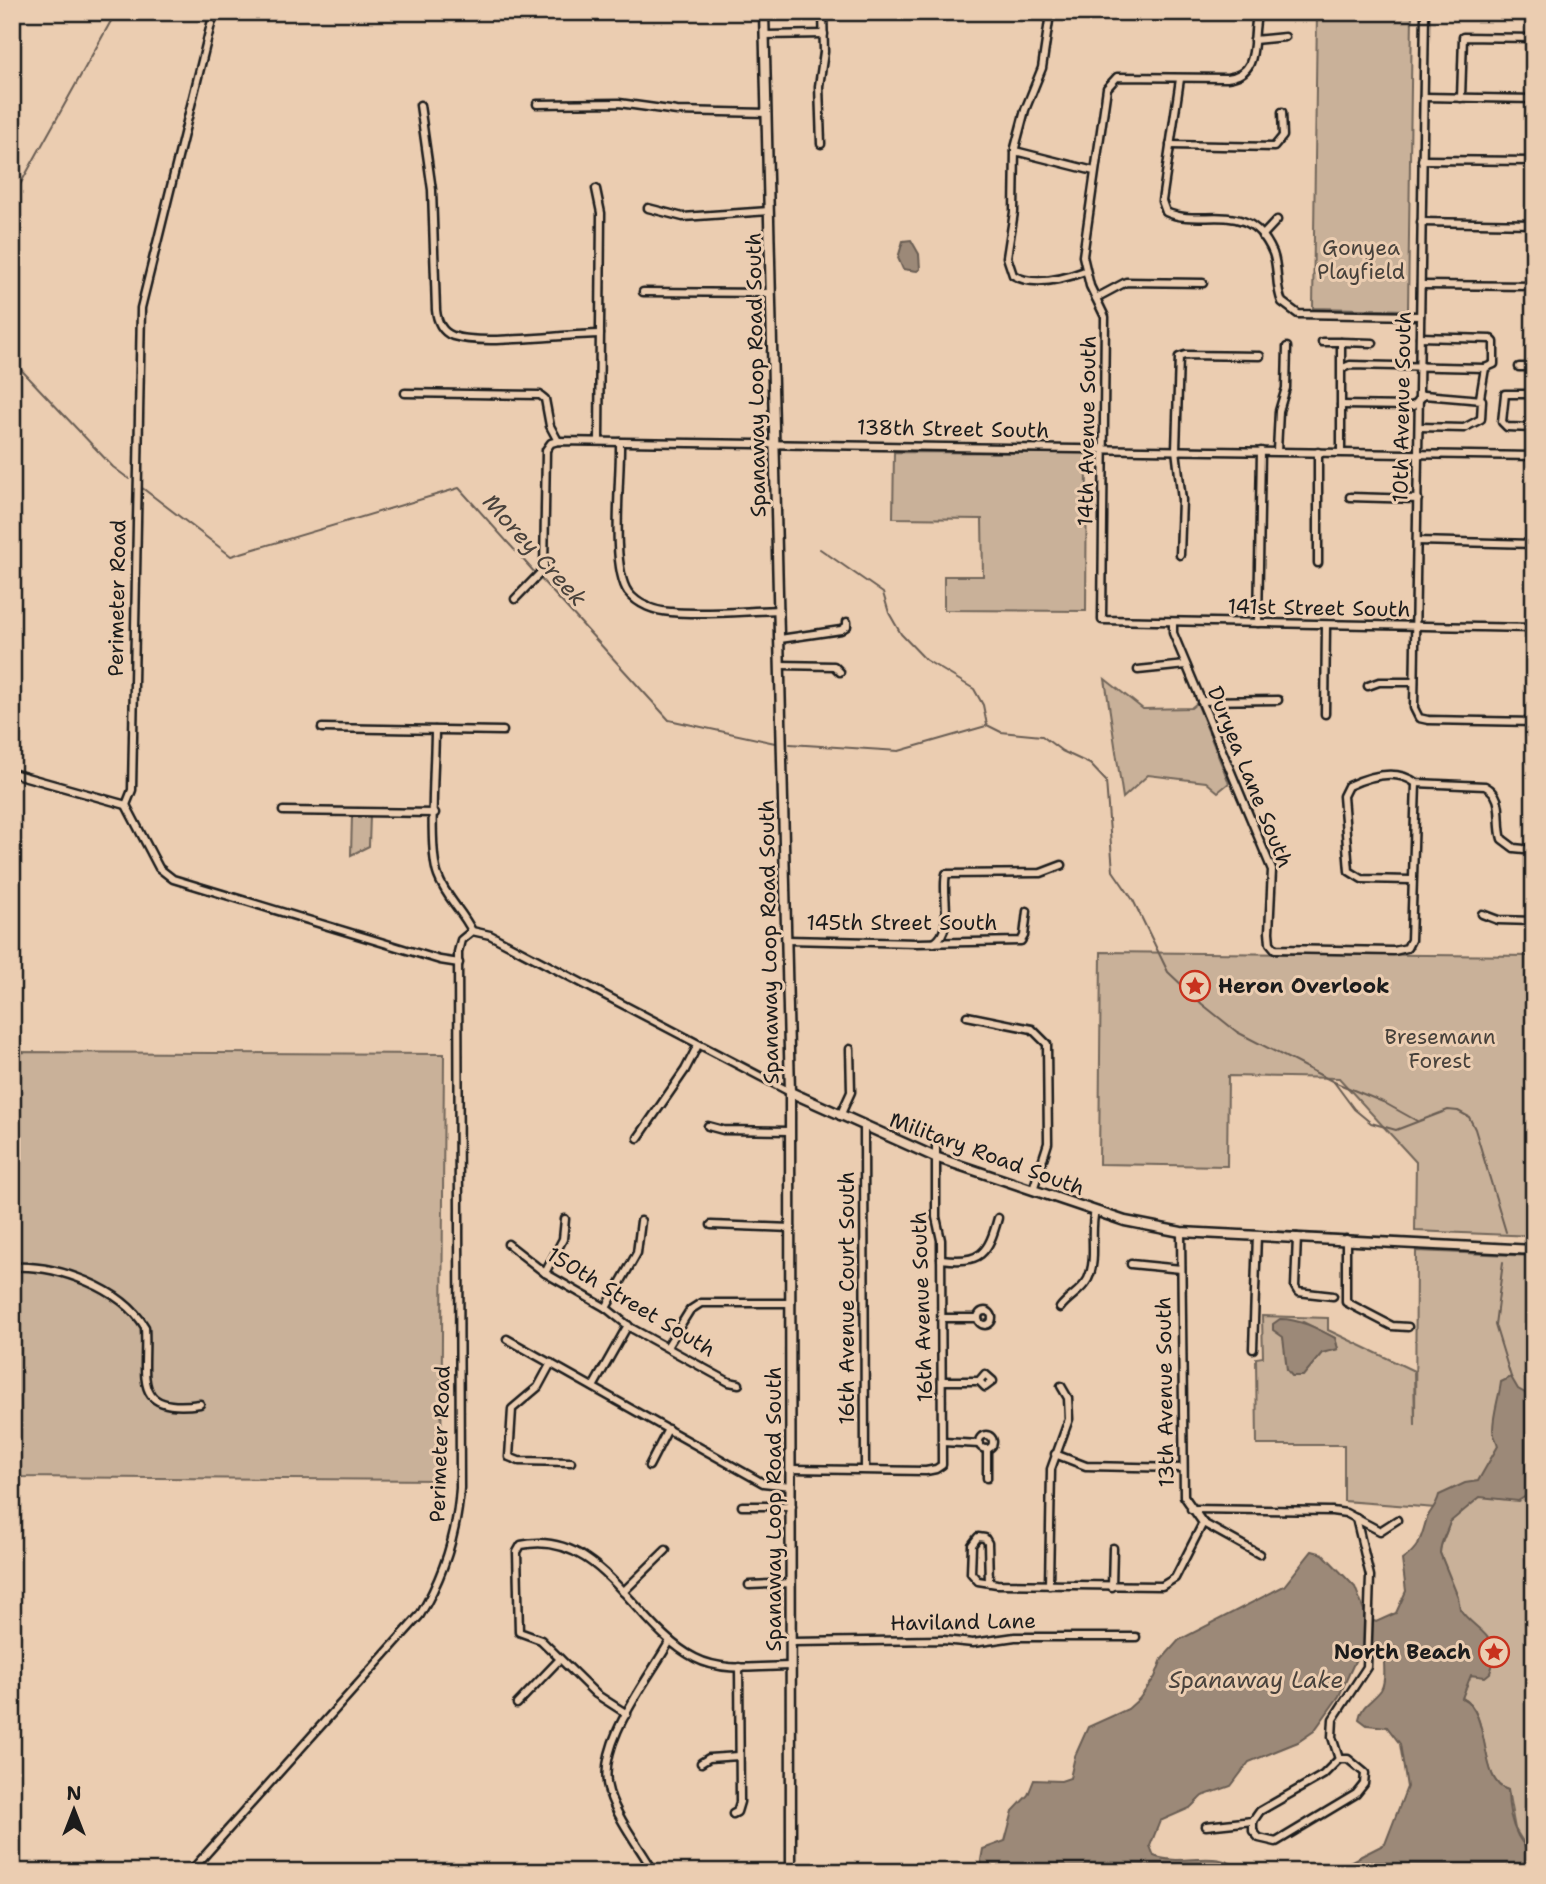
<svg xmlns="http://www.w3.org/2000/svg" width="1546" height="1884" font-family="'Shantell Sans',sans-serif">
<rect width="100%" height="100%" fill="#ebcdb1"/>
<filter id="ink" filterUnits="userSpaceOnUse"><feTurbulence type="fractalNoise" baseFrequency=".0143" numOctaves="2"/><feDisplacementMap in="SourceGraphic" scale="14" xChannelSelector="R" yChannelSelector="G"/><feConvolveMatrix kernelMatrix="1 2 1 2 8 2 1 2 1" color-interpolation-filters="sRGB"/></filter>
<g filter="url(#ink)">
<!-- green -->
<g fill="#c9b199" stroke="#72665a" stroke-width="2" fill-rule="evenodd">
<path d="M1317,12H1412L1408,310L1313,308Z"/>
<path d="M894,452L1087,453L1086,611L944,610V576H983L982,519L893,518Z"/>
<path d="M1105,679L1143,709L1191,708L1197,703L1229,783L1218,792L1206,782L1148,775L1123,798Z"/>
<path d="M352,815H370L369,846L351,855Z"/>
<path d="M1101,952L1534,956V1236L1415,1231L1416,1162L1339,1078L1228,1076L1227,1166L1099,1164Z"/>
<path d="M12,1052L444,1054L441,1480L12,1477Z"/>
<path d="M1416,1251L1534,1256V1859L1515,1829L1508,1790C1477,1782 1492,1711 1462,1698L1470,1675L1485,1676L1440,1553C1440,1541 1448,1534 1449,1522L1436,1508L1344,1501V1445H1257L1256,1358L1263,1357L1262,1316L1328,1318V1330L1414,1371L1415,1426ZM1303,1322L1335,1338L1338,1349L1322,1353L1286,1350L1283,1337Z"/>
</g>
<!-- water -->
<g fill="#9c8978" stroke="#695d53" stroke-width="2">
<path d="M911,240L919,254L920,269L917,271L903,269L898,258L903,241Z"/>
<path d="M1280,1319C1300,1319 1318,1329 1335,1338L1338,1349L1322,1353L1303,1376H1292L1287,1370L1283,1337L1273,1330V1324Z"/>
<path d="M1511,1377L1518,1389L1534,1398V1491L1518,1501L1480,1497L1450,1522C1447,1533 1440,1541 1440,1553L1458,1597L1460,1609C1473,1631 1505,1634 1490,1673L1485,1677L1471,1675L1462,1698C1492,1712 1478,1783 1508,1790C1508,1806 1510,1821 1518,1836C1526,1850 1534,1853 1534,1872H1330L1385,1844L1407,1787L1400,1744L1387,1727L1367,1725L1359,1719C1361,1705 1373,1701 1381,1690C1386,1682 1384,1670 1384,1660L1360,1650L1339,1696L1314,1731L1298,1742L1249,1762L1231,1786L1202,1796L1190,1808L1160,1821L1150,1846L1154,1856C1184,1868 1217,1846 1243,1872H983L981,1860L983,1849L1005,1841L1013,1811L1028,1795L1034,1780L1061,1781L1070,1778L1075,1756L1088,1727L1128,1709L1139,1699L1155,1677L1162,1659L1179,1640L1284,1586L1312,1551L1323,1554L1355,1587L1367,1618L1376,1622L1396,1613L1406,1591L1402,1560C1419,1548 1421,1539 1426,1521C1428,1512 1436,1508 1439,1495L1465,1483L1478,1481L1498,1446C1497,1440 1493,1436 1493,1430C1493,1413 1499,1398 1501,1382Z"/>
</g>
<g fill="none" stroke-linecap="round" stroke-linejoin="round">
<!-- stream -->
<g stroke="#695d53" stroke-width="2">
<path d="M12,199L116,12"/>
<path d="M12,360L113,467L129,479"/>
<path d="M141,487L231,556L459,488L536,574"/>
<path d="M820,549L883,593L889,613L901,634L926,660L974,689L983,705L987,725L1001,732L1042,736L1062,751L1090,764L1106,781L1113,871L1133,900L1168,972L1202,1004L1237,1032L1334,1082L1354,1109L1371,1123L1396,1130L1448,1110L1458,1111L1469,1117L1475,1129L1506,1232"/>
<path d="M540,578L669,720L775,743"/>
<path d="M790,744L899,751L986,726"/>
<path d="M1334,1082L1383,1102L1417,1121"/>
<path d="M1503,1262L1495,1325L1511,1377"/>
</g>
<!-- minor casing -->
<g stroke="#1c1c1c" stroke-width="11">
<g id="minor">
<path d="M1258,12C1250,37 1263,74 1227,78L1117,77L1107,88L1083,256L1090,286L1105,317L1102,620L1534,628"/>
<path d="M1425,12L1414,708L1419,718L1428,720L1534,722"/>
<path d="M1050,14L1042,68L1025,110L1015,148L1014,212L1007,257L1013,275C1033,287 1064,279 1085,271"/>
<path d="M765,35L824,34"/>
<path d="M1254,40L1285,37"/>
<path d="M1180,79L1162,201L1166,212C1202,229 1249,196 1273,253C1279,269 1275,286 1282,302L1298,314L1420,316"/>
<path d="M1424,97L1534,99"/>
<path d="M1461,98L1463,37L1534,38"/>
<path d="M537,104L619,103L677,111L767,113"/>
<path d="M420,105L432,190L436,310C437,321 442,332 453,336C484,346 563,334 600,334"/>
<path d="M821,144L819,86L824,52L823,12"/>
<path d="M1170,145L1274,147L1283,136L1282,112"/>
<path d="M1015,151L1094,171"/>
<path d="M1422,160L1534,161"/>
<path d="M596,189L601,213L599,441"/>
<path d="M648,208L683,217L769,211"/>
<path d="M1421,222L1534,224"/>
<path d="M1262,236L1277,220"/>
<path d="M1421,285L1534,286"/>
<path d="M643,292L771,293"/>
<path d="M1096,298L1126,282L1203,283"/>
<path d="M1322,342H1341V452"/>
<path d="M1341,342L1373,343"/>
<path d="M1519,367H1534"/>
<path d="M1343,368L1350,365L1485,368L1494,364V342L1491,339L1420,337"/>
<path d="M405,393L540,395L545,399L550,426L558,441"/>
<path d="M1534,394H1505L1502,422L1507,427L1534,428"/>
<path d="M1480,398L1485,368"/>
<path d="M1341,405L1413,406L1424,395L1482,400L1481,419L1464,428L1419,427"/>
<path d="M620,442C621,477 610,566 628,592C638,605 655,611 671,612C706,615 744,611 779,610"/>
<path d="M1277,451L1279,411L1286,388L1287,347"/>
<path d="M1350,497L1418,499"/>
<path d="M1417,541L1534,544"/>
<path d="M1180,555L1182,500L1176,450L1179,357L1185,355L1260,356"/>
<path d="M1318,563V452"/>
<path d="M515,599L544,569L546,450L551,443L558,441L1534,456"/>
<path d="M1258,623L1261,451"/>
<path d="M1173,624V633L1272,870L1269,932L1270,943L1275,949L1394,951L1407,948L1411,940L1416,783"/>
<path d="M780,639L841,630L847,626V622"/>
<path d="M780,665L834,666L840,672"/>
<path d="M1138,670L1186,665"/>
<path d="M1368,686L1379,682H1414"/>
<path d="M1201,701L1278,700"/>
<path d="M1325,714L1326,625"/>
<path d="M322,728L503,731"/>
<path d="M435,730C435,763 428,849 438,876C445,896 463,912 472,931"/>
<path d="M12,773L126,805"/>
<path d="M126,805L132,790L141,308L214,12"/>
<path d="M126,805L159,868L173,879L440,960L459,963"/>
<path d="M283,811L435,813"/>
<path d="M1411,880L1362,879L1349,871L1343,796L1348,786C1369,776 1396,768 1416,783L1485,786C1506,797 1496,820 1502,839L1514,848L1534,850"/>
<path d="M1482,914L1498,920L1534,921"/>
<path d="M472,931L490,935L790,1092"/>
<path d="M787,940L917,943L1021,941L1024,936L1027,911"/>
<path d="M934,943C955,930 941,894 946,874L1041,873L1062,865"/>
<path d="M967,1016L1032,1029L1047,1044L1048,1143L1033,1190"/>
<path d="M840,1116L851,1092L850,1049"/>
<path d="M708,1126L723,1130L790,1131"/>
<path d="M864,1127L865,1469"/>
<path d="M638,1138L685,1070L698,1045"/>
<path d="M711,1225L791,1228"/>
<path d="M1181,1232L1184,1496L1203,1523L1259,1554"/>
<path d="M1297,1237L1295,1287L1298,1292L1333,1296"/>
<path d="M1346,1239V1302L1392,1326L1408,1327"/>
<path d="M508,1244L545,1273L606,1308L631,1328L729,1382L739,1384"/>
<path d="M1533,1250L1534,1261"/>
<path d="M941,1259C981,1264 988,1254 998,1218"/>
<path d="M1131,1264L1181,1269"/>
<path d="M12,1267C56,1264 122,1288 145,1327C148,1376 130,1414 200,1404"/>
<path d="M545,1273L563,1239L565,1219"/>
<path d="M606,1308L637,1253L641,1221"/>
<path d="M1060,1308C1068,1297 1081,1292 1088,1279C1098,1258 1089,1233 1095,1211"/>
<circle cx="985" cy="1318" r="7"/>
<path d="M942,1318H978"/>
<path d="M507,1339L763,1483L791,1486"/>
<path d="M667,1347L690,1310L701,1303H791"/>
<path d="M1253,1349L1257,1235"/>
<path d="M551,1363L538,1387L512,1409L509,1457L519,1461L571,1462"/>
<path d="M943,1381H979L985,1387L993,1381L985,1374L979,1381"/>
<path d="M593,1387L628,1325"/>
<circle cx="986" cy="1442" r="7"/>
<path d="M943,1442L980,1444"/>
<path d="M987,1449V1478"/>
<path d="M1055,1454L1086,1466L1182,1468"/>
<path d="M649,1466L668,1429"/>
<path d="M792,1469L926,1471L936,1469L942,1465L941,1240L936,1217V1143"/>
<path d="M742,1506H792"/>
<path d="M1191,1509L1332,1511L1346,1513L1380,1531L1397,1520"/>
<path d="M989,1583L988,1543L985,1538L978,1537L972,1545L971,1573L978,1581L997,1584L1162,1586L1175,1578L1203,1523"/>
<path d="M749,1585L791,1583"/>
<path d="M1049,1585L1051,1469L1069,1419L1068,1398L1061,1386"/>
<path d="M1112,1587L1113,1548"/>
<path d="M623,1592L666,1550"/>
<path d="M791,1642L943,1640L973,1643L1015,1637H1136"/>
<path d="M517,1704L560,1659"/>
<path d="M627,1714L596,1694L541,1640L519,1632L517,1552L521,1545C602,1528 635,1628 695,1658C724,1673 760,1666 791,1666"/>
<path d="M1339,1759L1332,1737L1333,1719L1367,1667L1370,1576L1356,1518"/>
<path d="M701,1763L709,1758L739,1756"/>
<path d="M733,1814L737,1812L740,1802L739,1667"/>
<path d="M1253,1821V1831L1259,1838L1276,1842L1356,1794L1364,1784L1365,1773L1348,1759H1339"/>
<path d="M1206,1826L1253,1821L1260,1811L1323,1775L1339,1759"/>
<path d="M190,1872L420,1615C444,1575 457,1535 460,1488L458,952L461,940L472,931"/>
<path d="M654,1872C639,1846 618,1820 609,1792C594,1746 648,1680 670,1641"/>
</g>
</g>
<!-- major casing -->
<g stroke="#1c1c1c" stroke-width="13">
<g id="major">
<path d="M764,12L790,1092L791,1872"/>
<path d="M790,1092L935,1157L1125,1221L1181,1232L1534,1250"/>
</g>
</g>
<!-- minor -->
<use href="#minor" stroke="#ebcdb1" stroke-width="6"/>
<!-- major -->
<use href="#major" stroke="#ebcdb1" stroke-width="8"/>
</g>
</g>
<!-- icons -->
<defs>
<g id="sight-ring" transform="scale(1.575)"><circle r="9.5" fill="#ebcdb1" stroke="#c8321e" stroke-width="1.5"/><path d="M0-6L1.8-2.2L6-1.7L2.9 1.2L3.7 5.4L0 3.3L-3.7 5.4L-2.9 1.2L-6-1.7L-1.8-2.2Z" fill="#c8321e"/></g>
</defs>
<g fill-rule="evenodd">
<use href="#sight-ring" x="1195" y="986"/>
<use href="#sight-ring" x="1494" y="1652"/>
</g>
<g text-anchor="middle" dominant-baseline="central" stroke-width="6" stroke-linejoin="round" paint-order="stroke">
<!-- park labels -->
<g font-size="21" fill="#47413b" stroke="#ebcdb1">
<text x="1361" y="248">Gonyea<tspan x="1361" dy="24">Playfield</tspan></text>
<text x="1440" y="1037">Bresemann<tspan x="1440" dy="24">Forest</tspan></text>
</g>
<!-- street labels -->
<g font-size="21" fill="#1c1c1c" stroke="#ebcdb1">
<text transform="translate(756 375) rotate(-91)">Spanaway Loop Road South</text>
<text transform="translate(1402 407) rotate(-89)">10th Avenue South</text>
<text transform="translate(953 429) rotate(1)">138th Street South</text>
<text transform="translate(1087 431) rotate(-89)">14th Avenue South</text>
<text transform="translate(117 598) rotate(-89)">Perimeter Road</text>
<text transform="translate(1319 608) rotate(1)">141st Street South</text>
<text transform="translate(1250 777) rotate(68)">Duryea Lane South</text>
<text x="902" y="923">145th Street South</text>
<text transform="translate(769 942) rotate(-91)">Spanaway Loop Road South</text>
<text transform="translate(987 1154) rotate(20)">Military Road South</text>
<text transform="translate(847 1298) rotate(-90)">16th Avenue Court South</text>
<text transform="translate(631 1302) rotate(31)">150th Street South</text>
<text transform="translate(922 1307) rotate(-92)">16th Avenue South</text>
<text transform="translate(1165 1392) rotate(-91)">13th Avenue South</text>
<text transform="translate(440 1444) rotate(-88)">Perimeter Road</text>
<text transform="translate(774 1509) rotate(-90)">Spanaway Loop Road South</text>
<text transform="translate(963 1622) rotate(-1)">Haviland Lane</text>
</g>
<!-- poi labels -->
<g font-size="21" font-weight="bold" fill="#1c1c1c" stroke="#ebcdb1" text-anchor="start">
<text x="1218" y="986">Heron Overlook</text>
<text x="1471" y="1652" text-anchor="end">North Beach</text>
</g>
<!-- water labels -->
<g font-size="23" font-style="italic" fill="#49423c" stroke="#ebcdb1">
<text transform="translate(535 550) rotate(48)">Morey Creek</text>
<text x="1256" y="1680">Spanaway Lake</text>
</g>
</g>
<!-- margin -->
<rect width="1546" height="1884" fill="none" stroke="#ebcdb1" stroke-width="42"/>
<rect x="21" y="21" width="1504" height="1842" fill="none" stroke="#1c1c1c" stroke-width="2.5" filter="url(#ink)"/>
<!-- north arrow -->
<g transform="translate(74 1810)" stroke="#ebcdb1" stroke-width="5" paint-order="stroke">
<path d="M0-5L12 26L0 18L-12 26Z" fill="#1c1c1c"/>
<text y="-10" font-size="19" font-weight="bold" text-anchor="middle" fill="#1c1c1c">N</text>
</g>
</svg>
